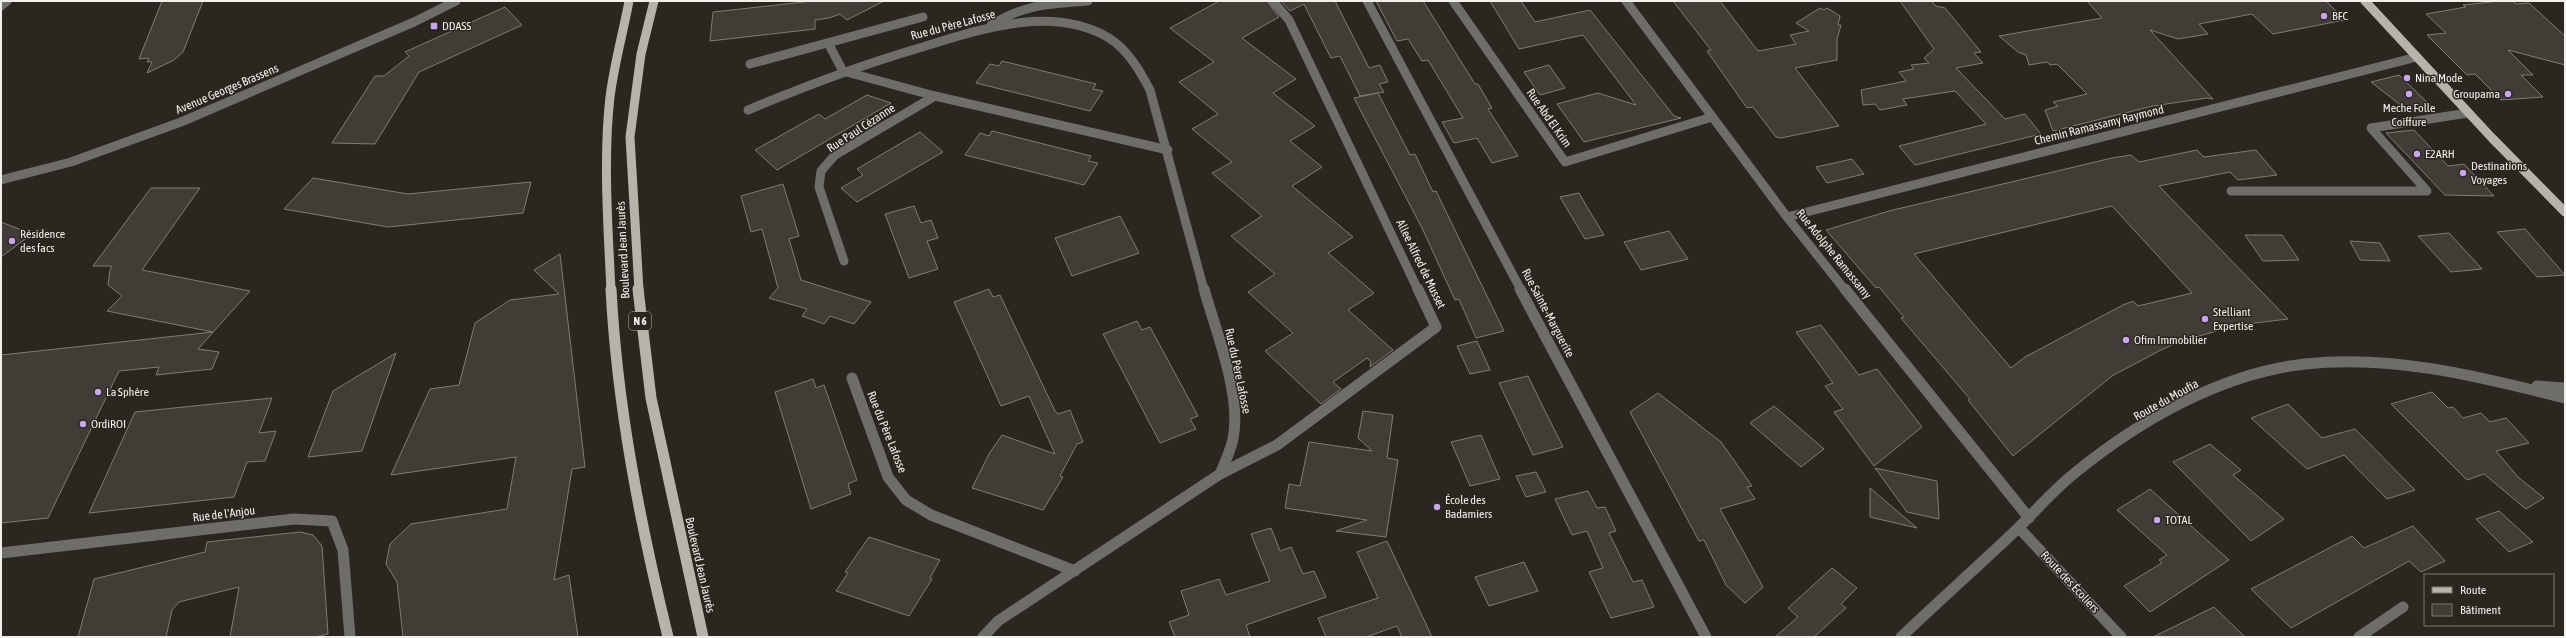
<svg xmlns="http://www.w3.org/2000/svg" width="2566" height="638" font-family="'Asap Condensed',sans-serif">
<rect width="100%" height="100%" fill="#2a2620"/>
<!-- building -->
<g fill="#413d36" stroke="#807c74" fill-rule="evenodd">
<path d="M162,1H203L183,52L174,60L147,73L152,62H147L149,58L139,59Z"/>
<path d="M813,1H884L847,20L840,14L829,18L815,20V29L710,41L713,12Z"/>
<path d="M1219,1H1267L1279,17L1242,38L1296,79L1273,93L1315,126L1290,141L1322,167L1292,186L1353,237L1328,253L1374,293L1348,310L1393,350L1370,367L1371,362L1367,358L1333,382L1341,389L1321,404L1265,351L1293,333L1248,292L1275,274L1231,236L1262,216L1212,173L1232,162L1192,129L1218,114L1179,82L1214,62L1170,28Z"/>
<path d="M1281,1H1335L1369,68L1380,65L1388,82L1379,84L1384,92L1360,96L1340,56L1331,58L1304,4L1290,11Z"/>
<path d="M1376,1H1423L1475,84H1478L1492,108L1488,109L1518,156L1492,163L1477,138L1454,143L1442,122L1463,118L1428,60L1422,61L1408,39L1397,41Z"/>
<path d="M1490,1H1521L1535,22L1590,10L1674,116L1681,118L1584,142L1557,104L1598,93L1636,105L1583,35L1519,49Z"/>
<path d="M1673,1H1720L1758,51L1796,44L1790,35L1809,31L1796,23L1820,8L1824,10L1827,8L1840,16L1838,25H1841L1837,39V60L1795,68L1839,126L1781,138L1776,137L1753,107L1747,108L1707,51L1711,50Z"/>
<path d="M1900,1H1931L1936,6L1945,8L1981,52L1974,53L1983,63L1956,68L2005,119L2025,114L2041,134L1915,165L1899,146L1986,124L1955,91L1903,99L1907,105L1880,110L1875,104L1863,105L1861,90L1906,81L1899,72L1914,69L1911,65L1929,63L1924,58L1934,49Z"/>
<path d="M2087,1H2326L2345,20L2273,34L2252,14L2199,24L2208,34L2178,39L2150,30L2213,99L2207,98L2153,106L2053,131L2045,110L2058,106L2053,102L2087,94L2057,64L2050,65L2047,62L2029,65L2026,55L2018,52L1999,36L2102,18Z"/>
<path d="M2500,1H2512L2516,4L2529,3L2565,36V65L2508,50L2533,75H2521L2543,97L2501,100L2475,74L2467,75L2427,35L2446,33L2426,14L2466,7L2463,5Z"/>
<path d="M505,7L522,25L419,72L375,144L332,143L375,76H384L409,56L405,52Z"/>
<path d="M1002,61L1096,84L1093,89L1103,91L1090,111L976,83L990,64L999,66Z"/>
<path d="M1549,65L1565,88L1540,95L1524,72Z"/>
<path d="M2399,75L2434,109L2407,110L2371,82Z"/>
<path d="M1378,93L1410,155L1415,154L1433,192L1436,191L1504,331L1476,338L1459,299L1455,300L1422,228L1354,98Z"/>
<path d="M867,95L891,103L777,170L755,150L819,114L825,119Z"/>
<path d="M2414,130L2448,166L2464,164L2494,196L2445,195L2386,133Z"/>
<path d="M992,131L1091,156L1088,161L1098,163L1084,185L965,155L980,133L989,136Z"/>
<path d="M920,132L943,152L857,202L841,188L863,175L857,169Z"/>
<path d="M2197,150L2204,157L2256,150L2277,175L2238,180L2230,172L2159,186L2288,319L2238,325L2178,342L2159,351L2112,376L2013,456L1968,400L1970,399L1901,318L1904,317L1879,287L1876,288L1826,230L1889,211L2112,158L2131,155L2139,162ZM2112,206L2192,293L2138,306L2133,301L2123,305L2025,357L2011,368L1914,254Z"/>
<path d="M1852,159L1864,174L1827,183L1816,167Z"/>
<path d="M313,178L408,194L531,182L523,213L388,227L284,209Z"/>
<path d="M783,184L799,236L789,239L801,280L871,302L854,324L830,316L824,324L802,316L807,309L769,298L778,288L762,229L751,232L741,196Z"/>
<path d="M151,188H200L142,270L250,291L198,349L219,352L212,369L156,375L159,367L119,371L48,518L1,523V355L213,332L107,311L122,296L108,285L110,270L112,266H93Z"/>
<path d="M1579,193L1587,207L1604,235L1585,239L1560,197Z"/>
<path d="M914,206L921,223L931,220L938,238L927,241L938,269L909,278L885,214Z"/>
<path d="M1120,216L1139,253L1072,276L1055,238Z"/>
<path d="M1,222L32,234L1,257Z"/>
<path d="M2525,229L2565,275L2537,277L2497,232Z"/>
<path d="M1669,231L1688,259L1641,270L1624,242Z"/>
<path d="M2449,233L2482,269L2451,272L2418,236Z"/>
<path d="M2245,235H2282L2299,260L2263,261Z"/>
<path d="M2350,241L2380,243L2390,261L2360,260Z"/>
<path d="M560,254L585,467L572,469L554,580L569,575L578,637H403L397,582L386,564L390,544L411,524L507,509L516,457L391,475L430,389L459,385L475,323L510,300L559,294L534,270Z"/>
<path d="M989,289L993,297L1000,295L1055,411L1058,414L1070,410L1083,442L1077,444L1060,476L1063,477L1043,510L972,488L989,454L1002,435L1055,454L1029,396L1001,406L954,302Z"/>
<path d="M1137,321L1142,330L1150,327L1198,416L1190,419L1196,429L1160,443L1103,334Z"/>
<path d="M1821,325L1859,375L1877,369L1922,427L1874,466L1834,412L1843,409L1825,386L1833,383L1796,332Z"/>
<path d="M1477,341L1490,370L1470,374L1457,346Z"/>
<path d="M396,353L362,451L308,457L333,391Z"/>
<path d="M1528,376L1545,411L1563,447L1533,455L1499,383Z"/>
<path d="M813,379L816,388L824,385L857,480L848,484L851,494L811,509L775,392Z"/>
<path d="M2432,392L2448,408L2453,407L2463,418L2481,413L2490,422L2506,418L2529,443L2496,451L2518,477L2544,498L2526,509L2484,474L2467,480L2391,404Z"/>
<path d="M1658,393L1721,442L1752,486L1747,487L1755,499L1720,509L1763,587L1745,603L1726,585L1704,540L1699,541L1630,412Z"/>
<path d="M272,398L259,433L276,431L265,461L247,462L234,497L89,513L135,412Z"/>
<path d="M2288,404L2322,438L2355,429L2415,490L2387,499L2344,455L2307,469L2251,418Z"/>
<path d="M1774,406L1824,449L1801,467L1750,423Z"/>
<path d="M1363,411L1393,415L1387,458L1398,460L1386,537L1336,531L1367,520L1285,508L1289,484L1300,486L1309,442L1372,451L1358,438Z"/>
<path d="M1481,435L1500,479L1470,486L1451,442Z"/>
<path d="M2210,444L2241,470L2233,475L2284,519L2251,541L2173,462Z"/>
<path d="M1875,468L1937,481L1939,519L1907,512Z"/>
<path d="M1536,472L1546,492L1526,497L1516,476Z"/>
<path d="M1870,488L1917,528L1870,517Z"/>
<path d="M2150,489L2229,560L2150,612L2124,586L2162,563L2159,560L2167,555L2117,510Z"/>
<path d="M1588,491L1597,508L1605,507L1616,531L1609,533L1633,582L1642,580L1654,607L1611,618L1589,572L1603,568L1587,531L1572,535L1555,499Z"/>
<path d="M2499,511L2533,542L2509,552L2476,519Z"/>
<path d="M2413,526L2445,561L2421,572L2409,561L2291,628L2251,589L2352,536L2364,548Z"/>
<path d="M1271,528L1280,551L1291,547L1303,574L1314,571L1326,597L1246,625L1250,637H1175L1169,622L1189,615L1181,591L1219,579L1226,595L1270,581L1251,534Z"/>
<path d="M300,532L313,535L322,546L328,634L315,637H230L239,587L179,602L172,610L166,637H78L94,579L205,552L207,542Z"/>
<path d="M869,537L940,560L930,578L932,579L909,616L836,591L848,573L845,572Z"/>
<path d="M1387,541L1432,637H1402L1397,626L1366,637H1326L1318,618L1378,598L1357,552Z"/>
<path d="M1524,562L1538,591L1489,606L1475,577Z"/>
<path d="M1832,568L1857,588L1841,604L1846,608L1814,637H1775L1798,617L1788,608Z"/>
<path d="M2214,607L2245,637H2153Z"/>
</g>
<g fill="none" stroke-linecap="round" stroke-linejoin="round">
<!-- minor-far1 -->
<g stroke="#6e6d69" stroke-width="9">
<path d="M1273,1L1289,20L1418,290"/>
<path d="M1367,1L1521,290"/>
<path d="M1453,1L1565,162L1712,117"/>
<path d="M1626,1L1787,217L1845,290"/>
<path d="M1,6L7,1"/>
<path d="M991,25C1025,4 1049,4 1088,1"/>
<path d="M828,43L843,71L935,96L1168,150"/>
<path d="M750,64L923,17"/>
<path d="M748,110C803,87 858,66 916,49C976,31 1050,3 1109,38C1128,50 1140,71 1150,90L1204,290"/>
<path d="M1,180L71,162L181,122L414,22L456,1"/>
<path d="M2231,191H2427L2371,128L2468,113"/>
<path d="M1787,217L2417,57"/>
<path d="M844,261L819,187L821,171L835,155L935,96"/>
</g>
<!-- minor -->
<g stroke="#6e6d69" stroke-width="11">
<path d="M1520,289L1706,637"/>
<path d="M1845,289L2029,518"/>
<path d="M852,378L888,477L906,500L931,515L1075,571"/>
<path d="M2537,386L2565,388"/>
<path d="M1220,474L1277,445L1436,327L1418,289"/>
<path d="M2019,528L2121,637"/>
<path d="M1,553L294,519L332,521L343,550L350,637"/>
<path d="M983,637L998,621L1220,474C1225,463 1230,452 1233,439C1242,395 1216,332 1204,289"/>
<path d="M1901,637C1938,602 1976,568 2013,533C2034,513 2053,490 2076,472C2140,420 2222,373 2305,364C2392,354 2481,377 2565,398"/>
<path d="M2359,637L2403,607"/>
</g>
<!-- major-far1 -->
<g stroke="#b7b3ac" stroke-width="9">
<path d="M2365,1L2492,138L2565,212"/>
<path d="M611,290C608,229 603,157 610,97C614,65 623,33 629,1"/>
<path d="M639,290L630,137L641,54L654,1"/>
</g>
<!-- major -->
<g stroke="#b7b3ac" stroke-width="11">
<path d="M611,289C617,406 640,523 668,637"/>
<path d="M638,289L651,398L703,637"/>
</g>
</g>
<!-- markers -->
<g fill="#c6a6f0" stroke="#2a2620" stroke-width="1.5">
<circle cx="2324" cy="16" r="4"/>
<rect x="430" y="22" width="8" height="8" rx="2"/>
<circle cx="2407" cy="78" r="4"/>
<circle cx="2409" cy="94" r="4"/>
<circle cx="2508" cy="94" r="4"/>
<circle cx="2417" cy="154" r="4"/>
<circle cx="2463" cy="173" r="4"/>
<circle cx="12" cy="241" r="4"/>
<circle cx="2205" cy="319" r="4"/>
<circle cx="2126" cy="340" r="4"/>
<circle cx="98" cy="392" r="4"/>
<circle cx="83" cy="424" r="4"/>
<circle cx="1437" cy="507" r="4"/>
<circle cx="2157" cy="520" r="4"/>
</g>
<g text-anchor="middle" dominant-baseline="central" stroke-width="3" stroke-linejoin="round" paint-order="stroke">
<!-- shield labels -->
<rect fill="#2a2620" stroke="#b5b3ad" stroke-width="1" x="629" y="312" width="22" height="18" rx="3"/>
<g font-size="11" font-weight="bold" fill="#f1efea">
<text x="640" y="321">N 6</text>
</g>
<!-- poi labels -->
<g font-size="12" fill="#f1efea" stroke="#2a2620" text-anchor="start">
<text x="2332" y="16">BFC</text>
<text x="442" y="26">DDASS</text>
<text x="2415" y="78">Nina Mode</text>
<text x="2500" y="94" text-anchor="end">Groupama</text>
<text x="2409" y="108" text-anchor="middle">Meche Folle<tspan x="2409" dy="14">Coiffure</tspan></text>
<text x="2425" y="154">E2ARH</text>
<text x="2471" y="166">Destinations<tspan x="2471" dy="14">Voyages</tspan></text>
<text x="20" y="234">Résidence<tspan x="20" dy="14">des facs</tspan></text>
<text x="2213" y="312">Stelliant<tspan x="2213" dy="14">Expertise</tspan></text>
<text x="2134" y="340">Ofim Immobilier</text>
<text x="106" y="392">La Sphère</text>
<text x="91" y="424">OrdiROI</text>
<text x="1445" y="500">École des<tspan x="1445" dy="14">Badamiers</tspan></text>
<text x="2165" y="520">TOTAL</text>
</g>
<!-- street labels -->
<g font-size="12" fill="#f1efea" stroke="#2a2620">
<text transform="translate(953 25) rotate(-15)">Rue du Père Lafosse</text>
<text transform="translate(227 89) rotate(-23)">Avenue Georges Brassens</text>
<text transform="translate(1549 118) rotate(55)">Rue Abd El Krim</text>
<text transform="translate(2099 125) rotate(-14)">Chemin Ramassamy Raymond</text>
<text transform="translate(861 128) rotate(-33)">Rue Paul Cézanne</text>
<text transform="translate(623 250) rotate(-93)">Boulevard Jean Jaurès</text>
<text transform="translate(1834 254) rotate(51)">Rue Adolphe Ramassamy</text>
<text transform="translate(1421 264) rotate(64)">Allee Alfred de Musset</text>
<text transform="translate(1548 313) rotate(62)">Rue Sainte-Marguerite</text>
<text transform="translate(1238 371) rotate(78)">Rue du Père Lafosse</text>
<text transform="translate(2166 400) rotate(-29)">Route du Moufia</text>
<text transform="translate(887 432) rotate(68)">Rue du Père Lafosse</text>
<text transform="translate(224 514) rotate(-7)">Rue de l'Anjou</text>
<text transform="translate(700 565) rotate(77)">Boulevard Jean Jaurès</text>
<text transform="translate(2070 582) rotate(47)">Route des Écoliers</text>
</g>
</g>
<!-- border -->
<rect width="2566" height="638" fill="none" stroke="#f1efea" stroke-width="4"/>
<!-- legend -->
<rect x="2424" y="574" width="130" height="52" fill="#2a2620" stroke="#7a7671"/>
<rect x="2432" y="587" width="20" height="6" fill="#b7b3ac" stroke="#7a7671"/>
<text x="2460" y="594" font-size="12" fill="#f1efea">Route</text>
<rect x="2432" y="604" width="20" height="12" fill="#413d36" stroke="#7a7671"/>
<text x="2460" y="614" font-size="12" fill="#f1efea">Bâtiment</text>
</svg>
